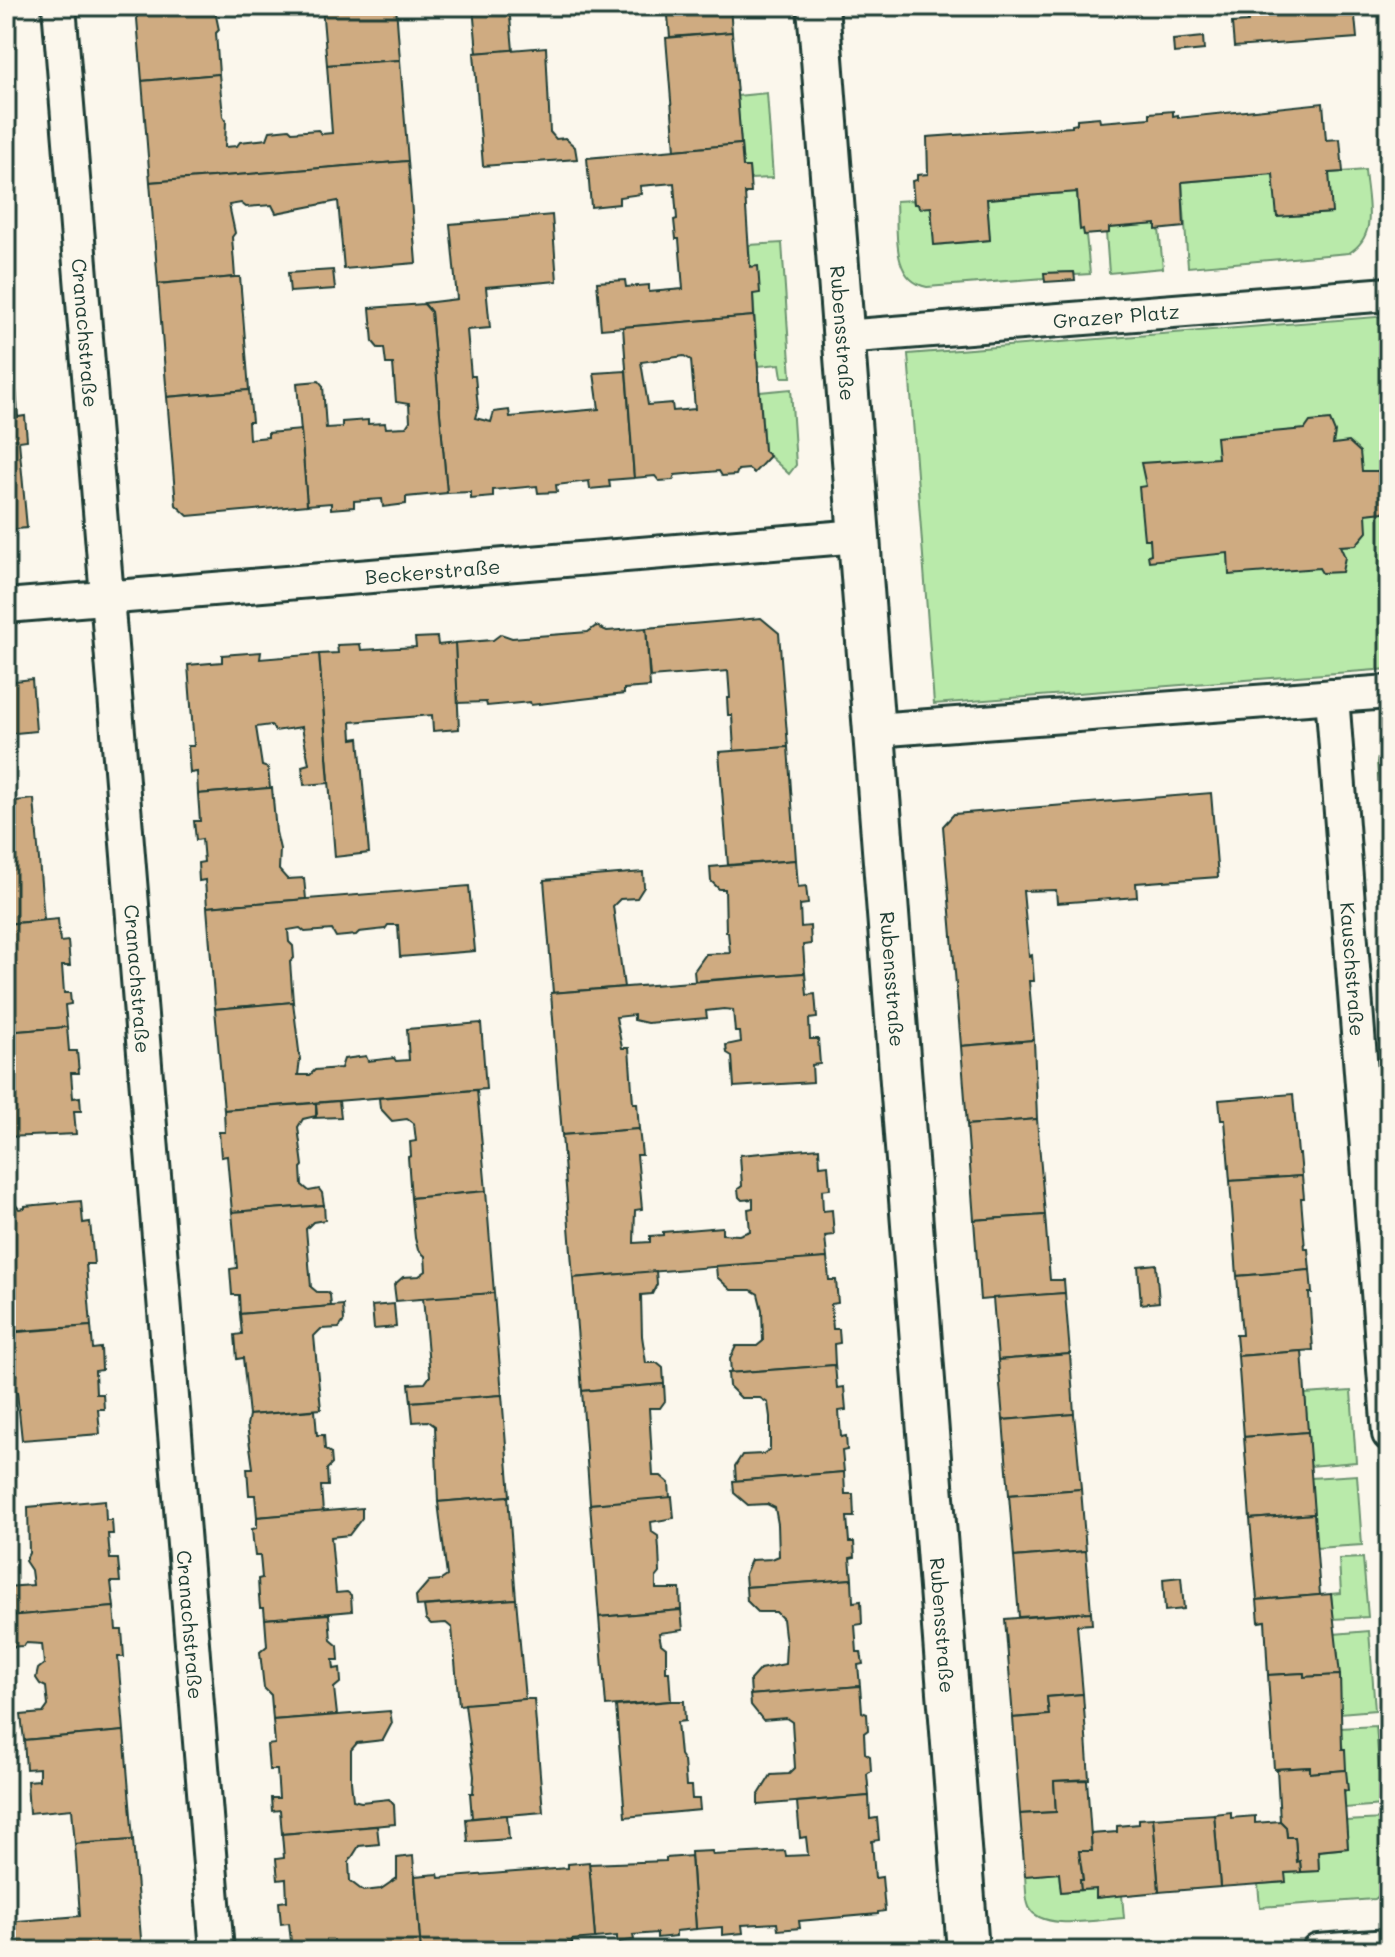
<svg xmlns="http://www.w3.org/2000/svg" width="1395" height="1957" font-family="Mali,sans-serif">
<rect width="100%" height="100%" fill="#fbf7ec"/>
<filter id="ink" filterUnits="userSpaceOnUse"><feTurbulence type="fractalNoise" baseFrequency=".0125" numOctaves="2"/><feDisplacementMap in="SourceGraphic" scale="16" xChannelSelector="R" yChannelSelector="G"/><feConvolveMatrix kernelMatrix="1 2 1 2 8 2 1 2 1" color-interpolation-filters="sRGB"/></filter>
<g filter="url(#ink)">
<!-- green -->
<g fill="#b9eaaa" stroke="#6c946f" stroke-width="2">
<path d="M767,93L773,178L750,179L749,167H743L737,96Z"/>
<path d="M1365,170C1367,201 1379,235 1349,253L1188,267L1182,182L1273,174L1278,217L1331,213L1329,173Z"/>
<path d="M1077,192L1080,229H1083L1086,235L1090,274L1075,275L1074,272L1045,273V278L927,287C890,280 898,230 896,201L913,200L914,204L931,207L935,245L990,240L987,199Z"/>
<path d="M1156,224L1159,229L1163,268L1109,273L1106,233L1109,228Z"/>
<path d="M782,243L791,377H782L780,364L758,366L753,294L758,267H750L749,245Z"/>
<path d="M1389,316V669L934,704L908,354Z"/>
<path d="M791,389L796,465L789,474L764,451L760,392Z"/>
<path d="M1389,738V908L1377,762L1380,749Z"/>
<path d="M1351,1391L1356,1462L1310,1466L1305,1394Z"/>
<path d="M1357,1475L1362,1545L1316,1548L1311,1478Z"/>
<path d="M1363,1558L1368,1617L1333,1619L1331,1594L1341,1593L1339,1559Z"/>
<path d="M1369,1631L1375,1710L1340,1713L1338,1653L1335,1652L1334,1634Z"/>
<path d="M1376,1726L1382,1805L1345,1808L1344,1790H1348L1340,1728Z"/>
<path d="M1383,1819L1389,1888L1375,1899L1260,1907L1258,1884L1285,1882V1873L1319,1871L1318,1851L1348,1848L1346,1821Z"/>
<path d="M1059,1873L1061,1892L1096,1889L1097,1898L1122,1895L1124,1918C1101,1919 1040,1932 1029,1907C1025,1898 1026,1885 1025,1876Z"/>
</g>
<!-- building -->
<g fill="#cfab81" stroke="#1f3d34" stroke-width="2" fill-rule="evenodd">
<path d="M136,6H214L219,30L216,33L219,74L142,81Z"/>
<path d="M322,6H396L400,60L327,65Z"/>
<path d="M473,6H509L513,50L477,53Z"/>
<path d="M667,6H730L732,32L670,37Z"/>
<path d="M1246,6H1354L1357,38L1234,47L1232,23L1248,22Z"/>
<path d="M732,32L741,144L675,150L666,38Z"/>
<path d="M1203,37L1204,50L1174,53L1173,40Z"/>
<path d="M546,47L550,132L556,139L565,138L575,147L577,159L483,166L474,53Z"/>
<path d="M400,60L408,161L150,182L142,81L219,74L223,116L226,120L225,147L237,146L240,142L267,139L270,131L289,129L292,132L318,130L322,134L332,133L327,65Z"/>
<path d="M1323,103L1326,140L1340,139L1343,172L1329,173L1332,213L1277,217L1273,174L1182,182L1184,227L1156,230V224L1109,228V233L1084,235L1083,229L1080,230L1077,192L987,199L990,240L934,245L931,207L919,208L918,204H914L912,181L917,180V175L928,174L927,137L1072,127V125L1077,124V119L1099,117L1100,122L1150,118V113L1173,111V116L1178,115V118Z"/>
<path d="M741,144L743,167H749L751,193H745L750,267L758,266L760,293L753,294L754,316L601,329L597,282L625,280L626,287L649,285V292L683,289L679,239H676L674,220L677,219L674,183L640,186L641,194L619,197V204L591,207L587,158Z"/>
<path d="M408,161L416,263L344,269L338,201L276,213L272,205L246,207L241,203L229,205L235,233L232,237L235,277L158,284L150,182Z"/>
<path d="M552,215L557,281L486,287L490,328L467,330L471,376H475L478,408L475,418L491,422L494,412L509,410L510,417L599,409L594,373L626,371L634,478L609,480L610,487L590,489L589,481L556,485L557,492L538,493L537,486L493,490V497L471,499V492L447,493L431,312L424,303L457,299L450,224Z"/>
<path d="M333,270L335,289L290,292L288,273Z"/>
<path d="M1074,272L1075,280L1045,282L1044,273Z"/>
<path d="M235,277H240L249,390L167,397L158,284Z"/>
<path d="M424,304L431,312L447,493L406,497V504L383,507L382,499L354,501V507L331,509V503L307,505L297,383L319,381L323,386L326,428L342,427V422L368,420V424L385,423L386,428L406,427L410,421L409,404L396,402L393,364H386L384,348H378L373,342L370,308Z"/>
<path d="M9,306L17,401L6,402V307Z"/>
<path d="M754,316L764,451L770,456L754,473L749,469L738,470L736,475L722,476L719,471L675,475L673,480L659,481L655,476L634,478L623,327ZM684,356L691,360L695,409L673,411L672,403L648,405L641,362Z"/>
<path d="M249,390L252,422H248L249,439L268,437V433L301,430L307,505L188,516L176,505L167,397Z"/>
<path d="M17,401L18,417L25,416L27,440L19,441L27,528L6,530V402Z"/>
<path d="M1330,420L1335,432L1333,444L1349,442L1360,452L1362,471H1379L1389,479V504L1383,512L1366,514L1367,532L1356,545L1340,546L1345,557L1342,572L1322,573L1319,568L1229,575L1228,553L1149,561L1148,555L1151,554L1150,539H1144L1139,487L1146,486L1141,463L1218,458L1216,437L1305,429L1310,422Z"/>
<path d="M761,618L779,633L788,747L734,751L732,715H728L727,698H730L728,671L650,677L646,628Z"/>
<path d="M596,626L607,631L646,628L650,687L624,689V694L531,705L530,702L487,706L486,702L457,703L455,643L493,640L501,634L512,638L588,632Z"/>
<path d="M437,637L438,645L455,643L459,729L433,731L432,715L351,722L352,739L359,738L369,853L335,857L319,654L338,653L337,645L360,644L361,650L416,647L415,638Z"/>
<path d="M261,652L260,659L319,654L329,783L304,785L302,766L309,764L302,727L275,731L271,725L256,727L262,766L268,768L270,788L198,794L197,772L190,773L188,746H194L188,665L222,662V655Z"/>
<path d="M32,679L36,731L6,734V682Z"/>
<path d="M788,747L796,860L728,865L719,752Z"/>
<path d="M270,788H272L276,832L280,849L279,870L287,879L304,878L306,899L207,907L205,880L199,881L198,863L204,862L202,839L196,840L194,821H200L198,794Z"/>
<path d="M1211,793L1218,877L1136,883L1137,897L1057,903L1056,890L1023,891L1029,956L1032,955L1034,981H1029L1034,1040L961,1046L943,826L954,814Z"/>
<path d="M34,799L44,920L6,924V802Z"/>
<path d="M796,860L798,887L806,886L808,904L800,905L801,927L810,926L811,944L803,945L805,973L695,981L694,971L706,954L730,953L728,932H726L725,889H719L711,881L710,867Z"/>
<path d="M643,872L644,887L637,898L620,899L613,906L624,987L553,993L544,880Z"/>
<path d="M469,886L475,951L400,957L398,925H388L385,929L359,932L356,935L336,937L332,930L305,932L300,928L288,930L289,942L293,946L294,958L290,962L293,1002L215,1009L207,907Z"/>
<path d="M58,919L60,942L68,941L70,966H62L64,993H70L71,1004L65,1005L67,1027L6,1032V924Z"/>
<path d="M805,973L807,995L815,994L817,1018L809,1019L810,1039H818L820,1064L812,1065L813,1082L734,1087L732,1056L727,1053L726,1045L741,1042L740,1032H735L733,1010L724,1009L706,1011L707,1018L647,1023L634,1020V1015L616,1017L622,1048H629L633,1103H637L639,1129L562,1135L551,993Z"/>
<path d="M293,1002L300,1059L298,1075H310L315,1070L341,1068L344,1059L366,1056L368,1061L394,1058L396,1061L409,1060L407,1029L481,1023L486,1089L224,1110L215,1009Z"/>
<path d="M67,1027L69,1051H77L79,1073H71L73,1098L80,1097L81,1111H74L76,1134L6,1137V1032Z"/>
<path d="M1034,1040L1037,1119L967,1125L961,1046Z"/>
<path d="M477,1090L486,1191L411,1198L408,1157L411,1156L410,1142L416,1141L414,1124L407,1119L392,1121L380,1108L379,1098Z"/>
<path d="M1293,1094L1298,1154H1300L1302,1176L1230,1181L1225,1120H1221L1219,1100Z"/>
<path d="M339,1101L341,1117L314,1118L317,1114L316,1103Z"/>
<path d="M316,1103V1116L303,1119L298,1127L303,1166L301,1168L302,1185L309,1191L319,1189L322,1193L324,1205L232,1212L227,1156L221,1157L219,1132H225L224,1110Z"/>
<path d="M1037,1119L1045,1215L974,1220L967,1125Z"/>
<path d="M639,1129L642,1155H637L642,1209L635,1210L634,1243L650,1242V1236L663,1235V1232L722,1227V1234L739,1235L750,1231L748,1209L753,1208V1199L742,1200L739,1197L738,1189L742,1186L740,1155L819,1148L820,1166L828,1165L830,1189L822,1190L823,1211L832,1210L834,1235L825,1236L827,1258L573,1278L562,1135Z"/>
<path d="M1302,1176L1304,1198H1301L1305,1249H1308L1310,1270L1237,1276L1230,1181Z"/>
<path d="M486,1191L494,1293L396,1301L394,1285L403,1277L419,1276L426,1271L425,1256L418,1250L415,1238L411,1198Z"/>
<path d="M81,1201L83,1223L90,1222L94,1264H86L91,1326L6,1332V1205L15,1204L19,1209L25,1208V1206Z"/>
<path d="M324,1205L325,1220L313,1222L306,1229L311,1287L317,1292H327L330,1295L331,1306L240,1314L239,1295H232L230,1269L237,1268L232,1212Z"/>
<path d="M1045,1215L1050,1280H1064L1065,1293L980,1300L974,1220Z"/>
<path d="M827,1258L829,1280H836L838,1303L831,1304L833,1329H839L840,1343L834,1344L835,1365L731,1373L730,1359L736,1346H757L763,1341L762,1310L758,1294L751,1290H731L717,1277L716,1266Z"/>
<path d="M1156,1264L1159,1302L1141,1304L1138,1266Z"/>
<path d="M1310,1270L1312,1293H1309L1313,1350L1238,1356L1236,1335H1242L1237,1276Z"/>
<path d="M656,1271L657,1284L652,1294L641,1295L642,1336L646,1363H657L663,1368L664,1384L582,1391L573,1278Z"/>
<path d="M494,1293L502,1395L411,1402L409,1384L425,1383L430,1376L423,1298Z"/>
<path d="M1065,1293L1070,1354L998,1360L993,1298Z"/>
<path d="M394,1304L396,1327L374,1329L372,1306Z"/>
<path d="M343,1305L344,1321L339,1328L321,1329L314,1336L321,1409L249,1415L243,1358L237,1359L235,1335L242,1334L240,1314Z"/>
<path d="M91,1326L93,1349L101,1348L102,1370L95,1371L96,1394H103L104,1409H98L100,1434L22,1440L17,1392L9,1385L10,1379L16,1375V1358H6V1333Z"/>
<path d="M1302,1351L1308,1432L1244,1437L1238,1356Z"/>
<path d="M1070,1354L1074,1414L1003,1420L998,1360Z"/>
<path d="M835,1365L837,1388L844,1387L846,1410L839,1411L841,1437L846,1436L847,1450L842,1451L844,1472L736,1481L735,1466L742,1455L763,1454L770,1449V1417L768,1403L760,1398H741L729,1386L728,1373Z"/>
<path d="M664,1384L665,1401L660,1408H649L653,1476H661L669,1483L670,1498L590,1504L582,1391Z"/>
<path d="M502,1395L510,1496L438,1502L435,1426L428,1421L413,1422L411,1402Z"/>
<path d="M315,1410L317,1435H324L325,1449L331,1453L332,1464L327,1469L328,1486H321L323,1512L257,1517L255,1495H249L247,1468H253L247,1425L249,1415Z"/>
<path d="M1074,1414L1081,1489L1009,1495L1003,1420Z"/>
<path d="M1308,1432L1314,1514L1250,1519L1244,1437Z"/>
<path d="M844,1472L845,1494H853L854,1517H847L849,1542H854L855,1557L850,1558L852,1579L746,1587L745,1574L751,1560L772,1559L779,1556L778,1524L775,1508L767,1504L748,1505L734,1493L733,1481Z"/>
<path d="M1081,1489L1086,1551L1014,1557L1009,1495Z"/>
<path d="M508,1496L516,1599L417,1606L416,1596L429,1581L441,1580L447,1576L438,1502Z"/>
<path d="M672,1497L674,1518L651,1522L652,1532L658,1536L659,1549L660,1573L656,1578V1589H680L681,1610L599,1617L590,1504Z"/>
<path d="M105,1500L106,1520H112L113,1534H108L110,1559H118L120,1582H111L114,1607L9,1616V1611H6V1587L33,1585L31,1570L25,1561L29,1553L28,1507Z"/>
<path d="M362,1508V1518L349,1535L331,1537L336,1593L347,1592L351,1595L352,1611L265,1619L264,1608H260L259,1597L258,1579L262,1578L260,1556H255L253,1540L252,1529L257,1528V1517Z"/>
<path d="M1314,1514L1320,1595L1257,1600L1250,1519Z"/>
<path d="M1086,1551L1091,1612L1019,1617L1014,1557Z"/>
<path d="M1181,1577L1184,1609L1165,1611L1163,1579Z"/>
<path d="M852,1579L853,1602L861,1601L862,1624L855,1625L857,1652H861L863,1664L858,1665L860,1686L751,1695L750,1680L760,1669L785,1664L786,1644L783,1619L776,1612H758L747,1601L746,1587Z"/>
<path d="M1331,1594L1340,1675L1304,1677V1673L1268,1675L1265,1621L1259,1622L1257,1600Z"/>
<path d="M516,1599L525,1699L459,1705L452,1628L446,1623L431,1624L426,1619L424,1606Z"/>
<path d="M114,1607L116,1630H122L124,1657H118L124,1731L24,1740L21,1715L43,1713L48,1706L46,1687L40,1684L36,1678L38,1669L44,1664L42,1644L26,1643L24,1646L6,1647V1611H9V1616Z"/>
<path d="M681,1610L683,1630L659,1633L661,1644L666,1648V1672H669L671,1701L606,1706L599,1617Z"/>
<path d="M1091,1612L1092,1624L1077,1625L1083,1694L1047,1697L1049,1715L1013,1718L1005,1619Z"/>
<path d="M329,1614L331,1640L338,1646L339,1660H333L334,1669L340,1668L341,1682L334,1688L337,1715L273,1720L271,1695L264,1688L260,1652L267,1646L265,1619Z"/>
<path d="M1304,1673V1677L1340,1675L1342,1749H1345L1346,1770L1310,1773V1767L1274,1769L1268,1675Z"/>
<path d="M860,1686L862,1712L867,1714L868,1730L864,1733L865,1753L870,1756L871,1771L867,1774L869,1796L758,1805V1796L771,1775L789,1774L795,1768L792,1722L786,1718L763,1720L751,1705L750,1695Z"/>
<path d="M1083,1694L1089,1779L1054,1781L1056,1812L1020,1814L1013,1718L1049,1715L1047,1697Z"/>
<path d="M525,1699H534L543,1812L472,1818L470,1793H473L474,1776L465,1704Z"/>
<path d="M671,1701H684L685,1721L677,1722L680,1755L684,1761L686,1786H691L692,1799H699L700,1810L625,1817L616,1706Z"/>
<path d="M390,1711L392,1723L383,1740L357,1743L351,1750V1781L353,1800L361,1802L389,1799L394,1805L395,1824L282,1834L280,1810L272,1811L271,1798H279L277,1770H269L267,1745L275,1744L273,1720Z"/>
<path d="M124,1731L133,1840L75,1844L72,1809L29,1813L27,1781L39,1780V1768L26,1769L24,1740Z"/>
<path d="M1310,1767V1773L1346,1770L1348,1791L1344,1790L1348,1848L1318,1851L1319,1871L1301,1872L1300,1861L1297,1862L1295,1837H1287L1286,1827L1280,1821L1277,1769Z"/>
<path d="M1087,1780L1092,1851H1079L1083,1880H1080L1081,1890L1061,1892L1059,1873L1025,1876L1020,1814L1056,1812L1054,1781Z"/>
<path d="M869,1796L870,1819L877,1818L879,1840L872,1841L875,1878L882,1877L885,1911L878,1912V1914L799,1921L800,1928L778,1930L777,1923L742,1925L743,1933L722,1935V1927L696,1929L691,1852L712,1851L713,1855L785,1851L786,1856L808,1855L806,1837L800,1838L797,1802Z"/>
<path d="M1231,1812V1818L1255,1816V1823L1280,1821L1286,1827L1287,1837H1295L1297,1862L1300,1861L1301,1872L1285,1873L1286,1882L1220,1887L1214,1814Z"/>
<path d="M1214,1814L1220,1887L1159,1892L1153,1818Z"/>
<path d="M507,1815L509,1839L468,1842L466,1819Z"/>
<path d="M1153,1818L1159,1892L1096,1898V1889L1081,1890L1080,1880H1083L1079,1851H1092L1091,1834L1117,1832V1826L1139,1824V1819Z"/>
<path d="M377,1826L379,1844L359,1846L349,1862L350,1881L363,1891L381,1889L397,1878V1858L413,1856L421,1951H292L289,1923L281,1924L279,1902L287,1901L286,1879L278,1880L276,1859L284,1858L282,1834Z"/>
<path d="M133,1840L142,1951H6V1922L80,1916L75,1844Z"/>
<path d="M691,1856L696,1929L676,1931V1936L657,1938V1933L633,1935L634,1940L617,1942V1936L595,1938L589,1864L666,1861V1858Z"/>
<path d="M589,1862L595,1938L572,1940V1943L547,1945V1942L470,1948L471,1951H421L415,1876L438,1874L439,1878L568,1868V1864Z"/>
</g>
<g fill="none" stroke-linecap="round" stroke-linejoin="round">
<!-- minor casing -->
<g stroke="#1f3d34" stroke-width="38">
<g id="minor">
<path id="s1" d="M59,6L217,1951"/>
<path id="s2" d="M843,337L1389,294"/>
<path id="s3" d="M6,606L859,536"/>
<path id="s4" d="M1332,696L1389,1434"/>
<path d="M874,730L1389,692"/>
<path d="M1318,1951L1389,1946"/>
</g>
</g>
<!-- tertiary casing -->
<g stroke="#1f3d34" stroke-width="46">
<g id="tertiary">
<path id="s5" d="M818,6L968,1951"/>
</g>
</g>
<!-- minor -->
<use href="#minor" stroke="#fbf7ec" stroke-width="32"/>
<!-- tertiary -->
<use href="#tertiary" stroke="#fbf7ec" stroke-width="40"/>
</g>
</g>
<g text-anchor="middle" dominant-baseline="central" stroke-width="6" stroke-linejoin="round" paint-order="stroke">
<!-- street labels -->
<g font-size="20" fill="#1f3d34" stroke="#fbf7ec">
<text stroke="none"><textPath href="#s2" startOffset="274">Grazer Platz</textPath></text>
<text stroke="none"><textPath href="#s5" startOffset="328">Rubensstraße</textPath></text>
<text stroke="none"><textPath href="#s1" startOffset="328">Cranachstraße</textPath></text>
<text stroke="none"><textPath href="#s3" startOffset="428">Beckerstraße</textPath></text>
<text stroke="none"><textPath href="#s4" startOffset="274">Kauschstraße</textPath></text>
<text stroke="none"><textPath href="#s1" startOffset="976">Cranachstraße</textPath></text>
<text stroke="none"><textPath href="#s5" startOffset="976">Rubensstraße</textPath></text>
<text stroke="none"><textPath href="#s1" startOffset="1624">Cranachstraße</textPath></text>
<text stroke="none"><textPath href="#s5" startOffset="1624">Rubensstraße</textPath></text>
</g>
</g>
<!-- margin -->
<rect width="1395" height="1957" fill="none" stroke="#fbf7ec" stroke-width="32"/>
<rect x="16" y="16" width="1363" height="1925" fill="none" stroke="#1f3d34" stroke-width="3" filter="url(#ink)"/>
</svg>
